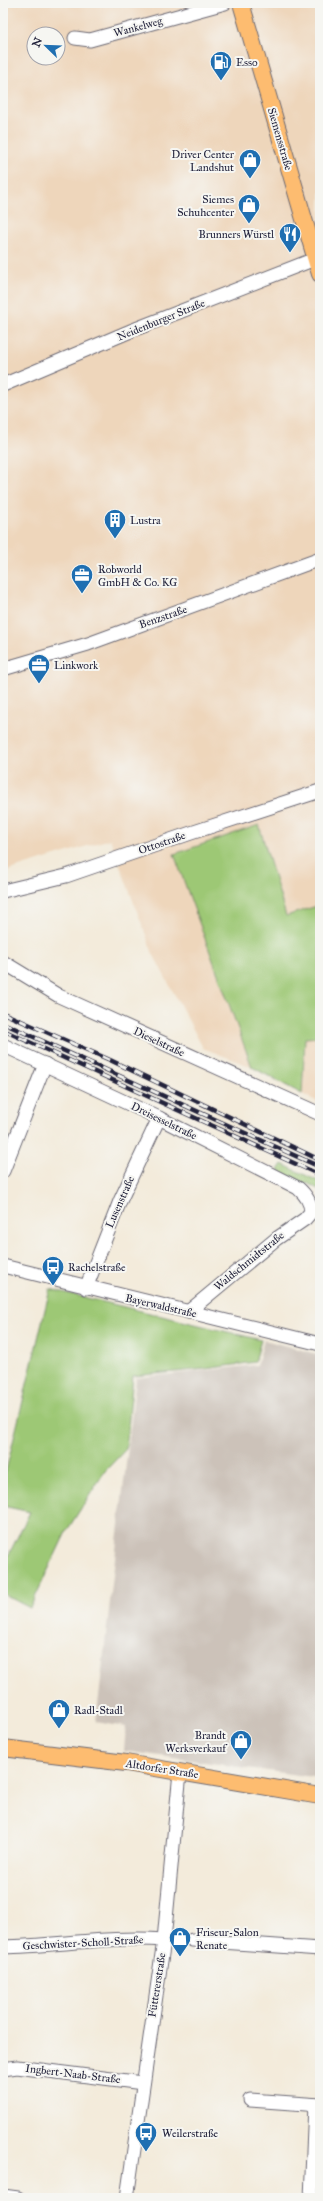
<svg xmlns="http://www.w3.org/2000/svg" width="323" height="2201" font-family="'IM FELL Great Primer',serif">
<rect width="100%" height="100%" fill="#f6f6f2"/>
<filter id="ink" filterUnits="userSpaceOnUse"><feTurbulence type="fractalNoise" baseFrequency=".025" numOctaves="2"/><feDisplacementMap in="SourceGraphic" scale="8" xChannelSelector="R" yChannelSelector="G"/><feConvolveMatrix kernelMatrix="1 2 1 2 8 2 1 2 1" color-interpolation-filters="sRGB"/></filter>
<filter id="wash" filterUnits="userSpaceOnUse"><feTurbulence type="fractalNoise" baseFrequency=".012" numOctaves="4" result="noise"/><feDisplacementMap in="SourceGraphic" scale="16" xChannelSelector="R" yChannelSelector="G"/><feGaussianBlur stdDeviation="0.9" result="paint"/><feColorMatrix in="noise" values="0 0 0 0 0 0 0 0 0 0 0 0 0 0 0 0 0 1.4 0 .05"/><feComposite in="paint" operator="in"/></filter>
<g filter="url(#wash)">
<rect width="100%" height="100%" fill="#f3ebdb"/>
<!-- built -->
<g fill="#eed6bb" fill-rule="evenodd">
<path d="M3,3H320V905L286,916L174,854L252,1067L203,1048L153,954L110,839L3,872ZM34,34H58V58H34Z"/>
<path d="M320,1037V1103L302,1094L305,1038Z"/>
</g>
<!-- industrial -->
<path fill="#ccc2b9" d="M264,1340L320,1355V1778L124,1751L126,1727L96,1722L136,1378L257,1365Z"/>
<!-- green -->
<g fill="#9dc875" stroke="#607558">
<path d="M259,825L286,916L320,905V1037L305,1038L302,1094L252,1067L174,854Z"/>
<path d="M282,1164L320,1182V1190L307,1183L304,1186L278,1170Z"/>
<path d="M50,1289L261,1340L255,1362L205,1369L133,1376L126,1449L105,1471L66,1532L30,1608L3,1594V1566L30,1512L3,1506V1483Z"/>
</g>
</g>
<g filter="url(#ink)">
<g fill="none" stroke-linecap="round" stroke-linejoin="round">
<!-- minor casing -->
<g stroke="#6b6873" stroke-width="15">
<g id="minor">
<path d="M75,38L90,40L225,3"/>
<path d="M3,385L133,330L320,257"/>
<path d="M3,669L88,644L320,559"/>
<path d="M3,891L66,876L191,833L320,791"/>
<path d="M3,962L59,996L320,1114"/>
<path d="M3,1045L159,1118L298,1188C306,1195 311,1202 311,1212L305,1219L276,1239L188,1312"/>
<path d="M3,1171L45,1064"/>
<path d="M3,1266L320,1344"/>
<path d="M86,1288L120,1201L159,1118"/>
<path d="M192,1940L320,1949"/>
<path d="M3,1947C56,1946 111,1936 164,1940"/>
<path d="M3,2069L17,2067L143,2083"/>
<path d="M250,2100L320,2105"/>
<path d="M3,2196L18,2198"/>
<path d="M127,2198L164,1940L180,1772"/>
<path d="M311,2198L315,2105"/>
</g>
</g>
<!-- major casing -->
<g stroke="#6b6873" stroke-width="18">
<g id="major">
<path d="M241,3L320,274"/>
<path d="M3,1748L126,1763L320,1796"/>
</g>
</g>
<!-- minor -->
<use href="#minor" stroke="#fff" stroke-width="13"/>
<!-- major -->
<use href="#major" stroke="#fdbc6f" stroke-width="16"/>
<!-- rail casing -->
<g stroke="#22223b" stroke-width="4.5">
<g id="rail">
<path d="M3,1013L110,1060L320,1160"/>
<path d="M3,1023L320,1167"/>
<path d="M3,1030L320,1175"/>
</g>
</g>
<!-- rail -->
<use href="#rail" stroke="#f6f6f2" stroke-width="3" stroke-dasharray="9" stroke-linecap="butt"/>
</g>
</g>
<!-- icons -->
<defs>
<g id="fuel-pin" transform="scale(1.15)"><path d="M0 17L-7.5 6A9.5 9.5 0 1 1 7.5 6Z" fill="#1f6fb2" stroke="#f6f6f2"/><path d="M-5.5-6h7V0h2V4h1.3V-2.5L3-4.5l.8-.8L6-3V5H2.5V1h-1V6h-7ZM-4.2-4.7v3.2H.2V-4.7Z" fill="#fff"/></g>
<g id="shop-pin" transform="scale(1.15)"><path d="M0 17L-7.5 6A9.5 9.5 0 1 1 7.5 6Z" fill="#1f6fb2" stroke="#f6f6f2"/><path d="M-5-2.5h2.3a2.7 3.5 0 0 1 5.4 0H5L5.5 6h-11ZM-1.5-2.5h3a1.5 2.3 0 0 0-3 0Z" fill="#fff"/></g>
<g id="restaurant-pin" transform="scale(1.15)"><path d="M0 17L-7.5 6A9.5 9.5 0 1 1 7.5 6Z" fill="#1f6fb2" stroke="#f6f6f2"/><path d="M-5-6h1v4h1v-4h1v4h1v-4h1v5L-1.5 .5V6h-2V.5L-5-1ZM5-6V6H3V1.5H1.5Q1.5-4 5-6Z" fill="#fff"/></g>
<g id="building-pin" transform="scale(1.15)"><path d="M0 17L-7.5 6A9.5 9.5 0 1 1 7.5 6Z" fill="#1f6fb2" stroke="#f6f6f2"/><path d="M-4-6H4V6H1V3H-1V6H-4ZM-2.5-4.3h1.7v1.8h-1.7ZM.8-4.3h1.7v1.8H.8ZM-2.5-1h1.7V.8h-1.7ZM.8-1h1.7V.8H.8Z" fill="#fff"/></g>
<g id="office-pin" transform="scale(1.15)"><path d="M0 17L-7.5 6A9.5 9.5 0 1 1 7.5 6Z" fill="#1f6fb2" stroke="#f6f6f2"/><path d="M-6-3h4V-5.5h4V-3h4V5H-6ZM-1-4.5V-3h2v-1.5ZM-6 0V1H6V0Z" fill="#fff"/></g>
<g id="bus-pin" transform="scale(1.15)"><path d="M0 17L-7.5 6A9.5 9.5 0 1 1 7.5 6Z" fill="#1f6fb2" stroke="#f6f6f2"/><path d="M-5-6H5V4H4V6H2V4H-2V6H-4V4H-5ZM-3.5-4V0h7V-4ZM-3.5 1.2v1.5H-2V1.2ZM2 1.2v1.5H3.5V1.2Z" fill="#fff"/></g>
</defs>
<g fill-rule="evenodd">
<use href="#fuel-pin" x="221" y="62"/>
<use href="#shop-pin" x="250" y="160"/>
<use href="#shop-pin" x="249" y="205"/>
<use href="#restaurant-pin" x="290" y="234"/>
<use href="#building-pin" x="115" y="520"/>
<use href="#office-pin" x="82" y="575"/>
<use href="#office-pin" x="39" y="665"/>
<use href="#bus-pin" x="53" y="1267"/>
<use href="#shop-pin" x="59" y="1710"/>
<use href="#shop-pin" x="241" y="1741"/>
<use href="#shop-pin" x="180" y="1938"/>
<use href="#bus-pin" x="146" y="2133"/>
</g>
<g text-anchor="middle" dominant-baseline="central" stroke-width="4" stroke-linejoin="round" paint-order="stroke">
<!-- street labels -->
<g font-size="11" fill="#22223b" stroke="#f6f6f2">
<text transform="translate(138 27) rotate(-15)">Wankelweg</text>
<text transform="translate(280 139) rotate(74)">Siemensstraße</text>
<text transform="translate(161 320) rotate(-22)">Neidenburger Straße</text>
<text transform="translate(163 617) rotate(-19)">Benzstraße</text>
<text transform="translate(162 843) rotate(-19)">Ottostraße</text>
<text transform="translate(159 1042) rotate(25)">Dieselstraße</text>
<text transform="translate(164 1121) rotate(26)">Dreisesselstraße</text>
<text transform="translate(120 1202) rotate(-66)">Lusenstraße</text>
<text transform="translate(249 1261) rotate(-39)">Waldschmidtstraße</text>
<text transform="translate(161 1306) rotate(13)">Bayerwaldstraße</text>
<text transform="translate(162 1769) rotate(9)">Altdorfer Straße</text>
<text transform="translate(83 1943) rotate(-3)">Geschwister-Scholl-Straße</text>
<text transform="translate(157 1985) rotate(-81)">Füttererstraße</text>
<text transform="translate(73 2074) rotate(7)">Ingbert-Naab-Straße</text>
</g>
<!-- poi labels -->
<g font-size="11" fill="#22223b" stroke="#f6f6f2" text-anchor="start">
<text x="236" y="62">Esso</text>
<text x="234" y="154" text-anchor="end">Driver Center<tspan x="234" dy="13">Landshut</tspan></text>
<text x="234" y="199" text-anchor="end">Siemes<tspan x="234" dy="13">Schuhcenter</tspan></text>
<text x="274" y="234" text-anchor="end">Brunners Würstl</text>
<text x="130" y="520">Lustra</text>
<text x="98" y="569">Robworld<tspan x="98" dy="13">GmbH &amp; Co. KG</tspan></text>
<text x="54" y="665">Linkwork</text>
<text x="68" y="1267">Rachelstraße</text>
<text x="74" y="1710">Radl-Stadl</text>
<text x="226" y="1735" text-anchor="end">Brandt<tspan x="226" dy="13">Werksverkauf</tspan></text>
<text x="196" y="1932">Friseur-Salon<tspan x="196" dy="13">Renate</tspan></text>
<text x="162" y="2133">Weilerstraße</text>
</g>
</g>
<!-- margin -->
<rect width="323" height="2201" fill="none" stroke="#f6f6f2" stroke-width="16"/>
<!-- north arrow -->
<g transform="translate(46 46) rotate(293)"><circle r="19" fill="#f6f6f2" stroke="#a1a1a9"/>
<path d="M0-3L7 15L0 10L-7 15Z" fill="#1f6fb2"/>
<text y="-6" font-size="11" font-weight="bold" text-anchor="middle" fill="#22223b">N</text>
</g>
</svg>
